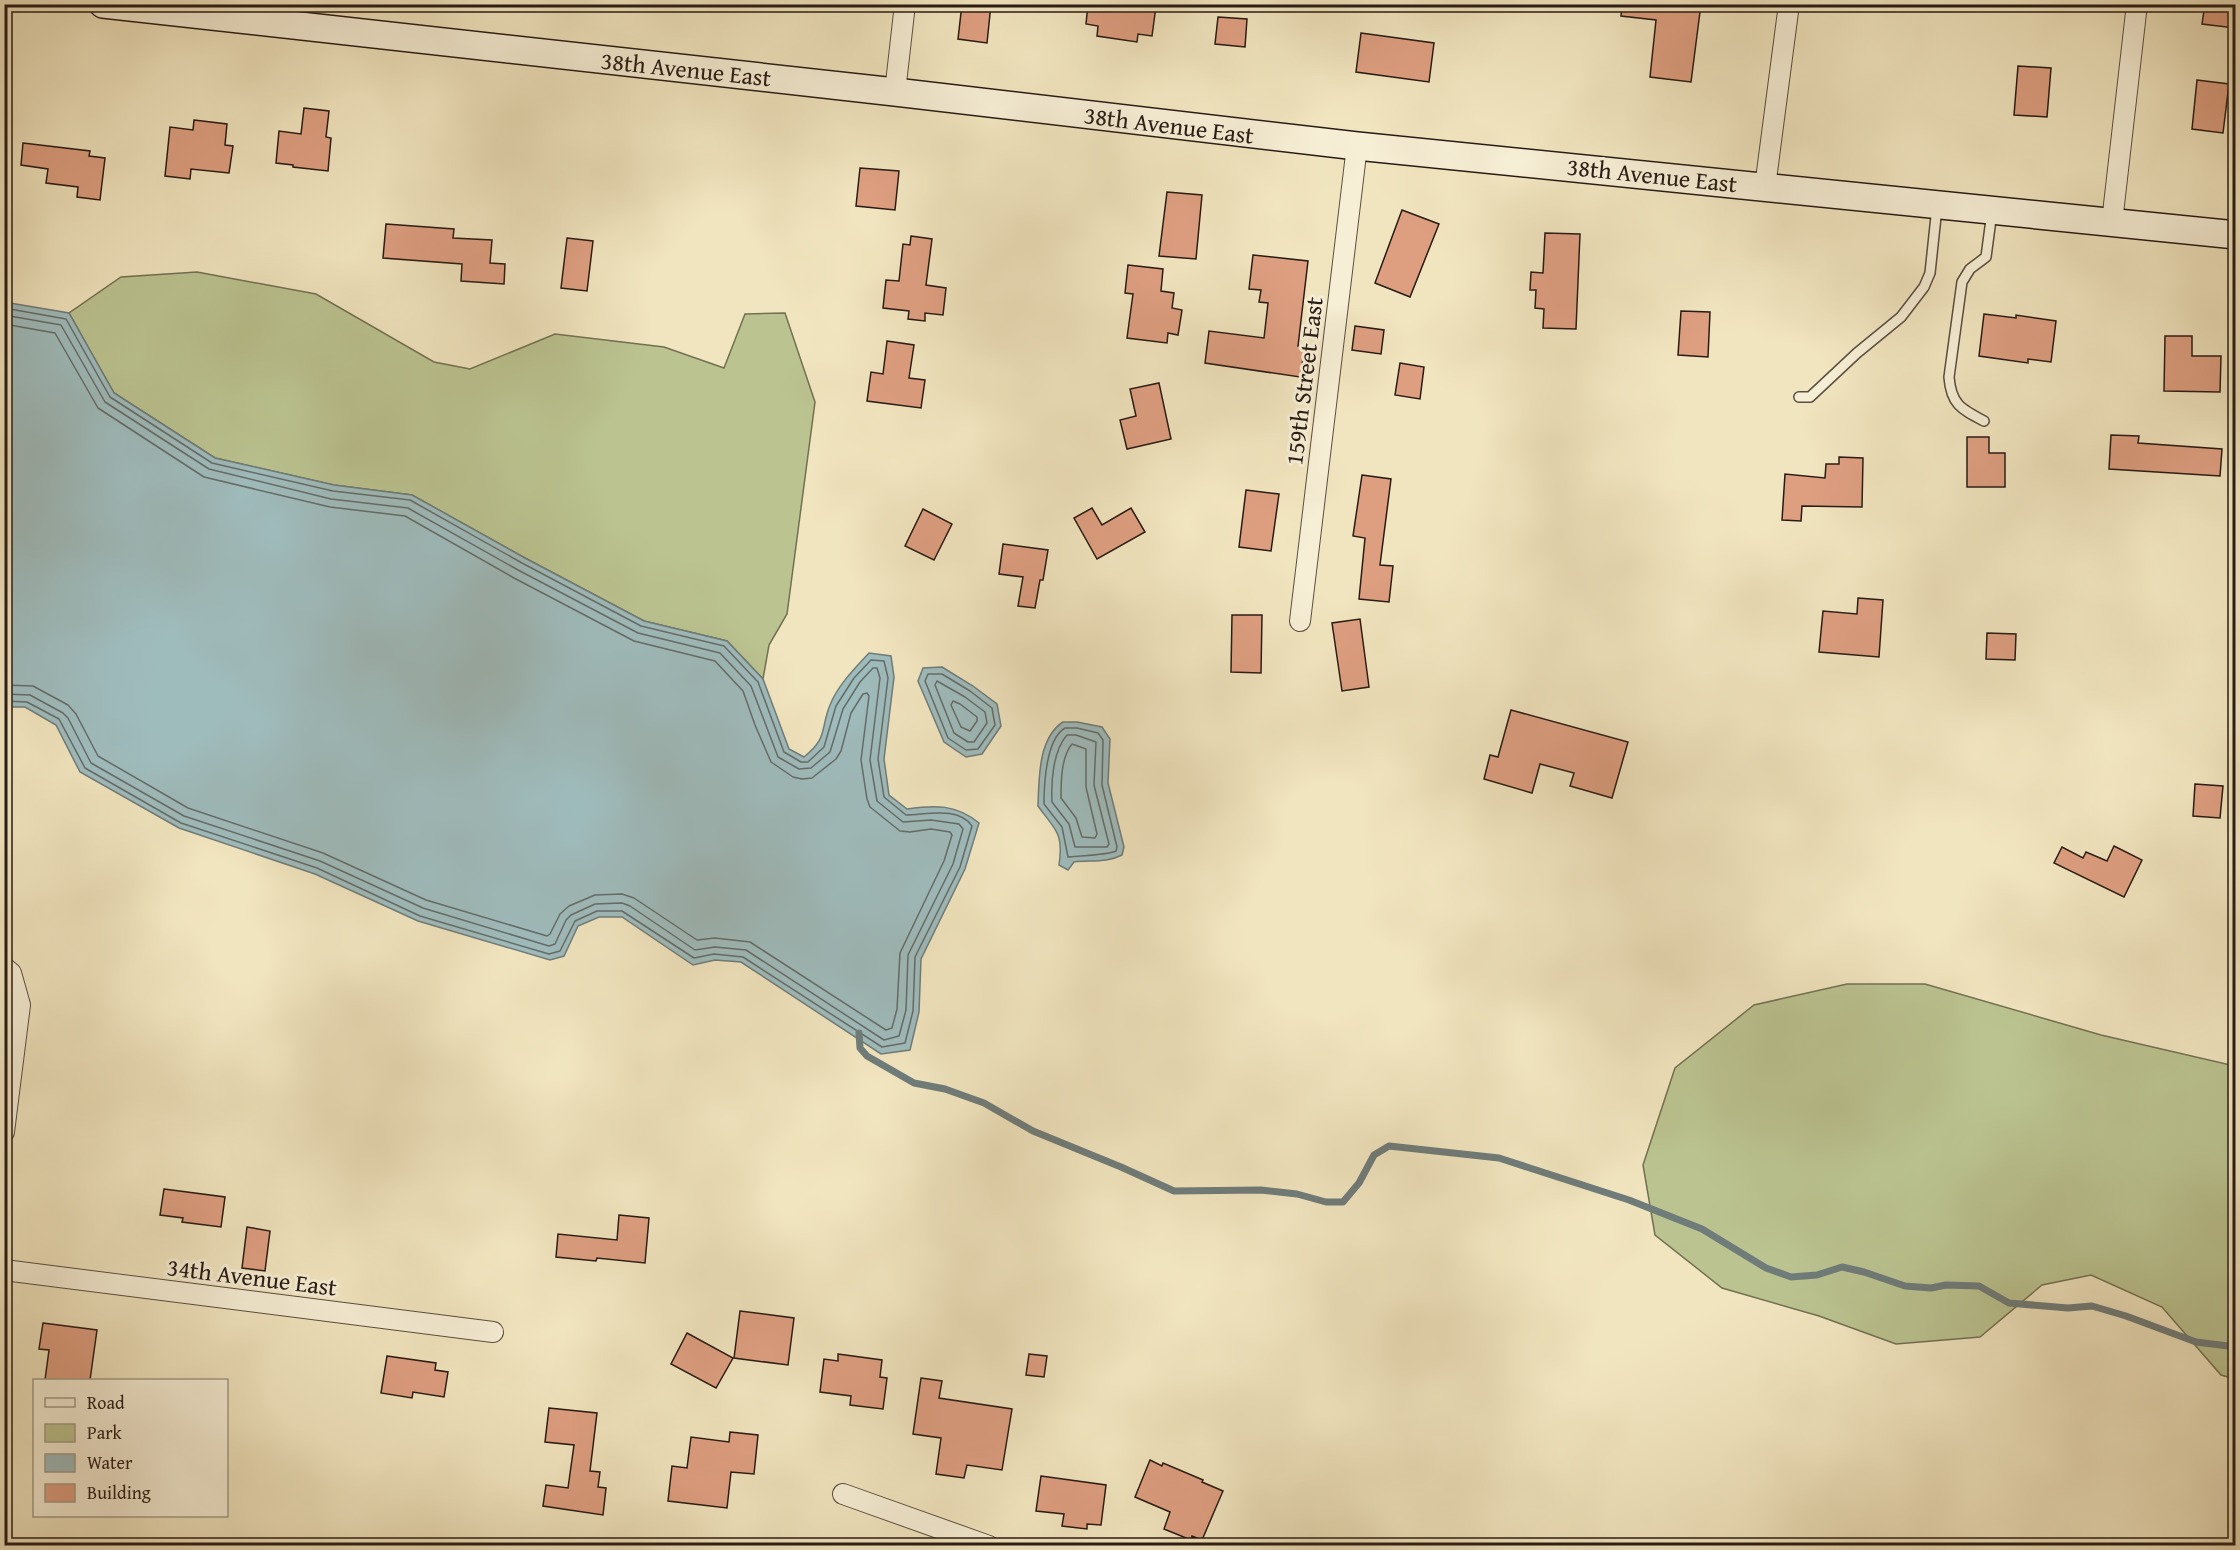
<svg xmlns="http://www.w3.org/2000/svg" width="2240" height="1550" font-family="'Gentium Book Plus',serif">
<rect width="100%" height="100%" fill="#f1e5bf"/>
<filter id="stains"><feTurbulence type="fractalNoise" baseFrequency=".00333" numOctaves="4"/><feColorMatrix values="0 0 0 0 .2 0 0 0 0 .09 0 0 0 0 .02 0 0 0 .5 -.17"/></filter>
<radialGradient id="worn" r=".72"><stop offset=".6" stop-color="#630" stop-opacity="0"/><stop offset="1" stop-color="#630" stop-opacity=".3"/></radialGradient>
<!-- green -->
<g fill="#bbc491" stroke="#727053" stroke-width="1.5">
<path d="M197,272L316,294L434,362L470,369L555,334L664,347L724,368L745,314L785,313L815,402L787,614L769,645L763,679L727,641L644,621L525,558L412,495L334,485L215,458L114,393L69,313L121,277Z"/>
<path d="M1847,984H1925L2101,1035L2235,1066V1379L2221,1375L2162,1307L2091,1275L2042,1285L1980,1337L1896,1344L1819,1316L1722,1288L1655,1235L1643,1165L1675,1068L1754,1005Z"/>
</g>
<!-- water -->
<g fill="#9fbcbd" stroke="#6f7c7a" stroke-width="1.5">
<path d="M4,302L69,313L114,393L215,458L334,485L412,495L525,558L644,621L727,641L763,679L789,749L804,757C828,738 820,730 830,705C838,685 855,668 869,653L891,656L894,677L884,759L889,795L907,809C935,805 956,804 979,823L965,869L921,959L919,1012L910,1050L881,1054L741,962L715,960L693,965L622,917H599L578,926L564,956L550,960L418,921L315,874L179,828L80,772L56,725L25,707H5Z"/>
<path d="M942,667L973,686L997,704L1001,726L982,754L966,757L944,742L918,681L923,668Z"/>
<path d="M1063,722H1077L1102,727L1110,739L1108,783L1124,847L1122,855C1107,863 1091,860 1074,862L1068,870L1059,865C1064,832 1055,830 1038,806C1039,779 1038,738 1063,722Z"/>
</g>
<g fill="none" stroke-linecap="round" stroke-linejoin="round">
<!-- shore -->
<g stroke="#646c69" stroke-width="1.5">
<path d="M4,308L66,319L110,397L212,463L333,491L410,500L522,563L641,626L724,646L758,682L784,752L801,762H808L824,747L836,706L854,678L871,660L884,661L888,678L878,759L884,797L906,815C926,815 958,806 972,826L960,867L915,957L913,1011L905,1043L882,1047L743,957L714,954L694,958L622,911H597L575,921L560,951L549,954L420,916L317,868L181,823L85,768L59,719L27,702L4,701"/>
<path d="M4,315L61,325L105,402L209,469L331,499L408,508L518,570L638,633L720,653L751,686L778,757L799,769L811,768L830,752L843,709L860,682L873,668H877L880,678L870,760L877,801L903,822L931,820L959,824L963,829L953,864L908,955L906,1010L899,1036L884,1040L746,950L715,947L695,950L630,906L622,903L595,904L571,915L566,920L555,944L549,946L423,908L320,861L184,816L91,763L68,718L63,713L30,695L4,694"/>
<path d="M4,324L55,333L98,408L204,477L330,507L405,516L514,578L634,641L715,661L743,691L755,725L771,762L793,777L802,779L812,778L836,759L841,751L851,713L863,694L867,693L869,696L861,760L867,799L870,807L900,831L910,832L931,829L950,832L952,835L944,861L900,953L897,1009L892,1028L886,1030L750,942L715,938L697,940L634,898L622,894L595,895L569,906L560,914L550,934L547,936L426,900L323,853L188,808L98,756L76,714L68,705L33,686L4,685"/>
<path d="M942,674L970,691L992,708L995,725L978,749L966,750L948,738L925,681L928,674Z"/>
<path d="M937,681L965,697L985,712L987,723L974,742H968L954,733L935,685Z"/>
<path d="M953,701L960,704L977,717V721L970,731L961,727L951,705Z"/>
<path d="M1065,728H1077L1098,733L1103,740L1102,785L1117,847L1116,851C1108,855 1079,856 1068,857L1062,827L1044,804C1044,784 1046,739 1065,728Z"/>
<path d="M1067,735H1076L1096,742L1094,785L1109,844L1107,847H1075L1069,824L1052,802C1051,781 1053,751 1067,735Z"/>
<path d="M1072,744L1086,749V787L1097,834L1095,838L1082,837L1076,818L1061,798C1061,782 1061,757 1072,744Z"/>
</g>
<!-- stream -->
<path stroke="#6f7c7a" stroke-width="7" d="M859,1033L860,1048L867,1056L914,1083L945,1089L984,1103L1033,1131L1121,1167L1174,1191L1261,1190L1297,1194L1326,1202H1343L1359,1183L1374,1155L1389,1146L1499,1158L1629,1200L1702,1229L1766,1268L1791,1277L1817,1275L1842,1267L1864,1272L1905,1286L1931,1288L1946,1285L1979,1286L2009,1303L2068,1308L2092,1306L2126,1316L2196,1342L2236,1347"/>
</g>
<!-- building -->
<g fill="#de9f81" stroke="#281b15" stroke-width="1.5">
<path d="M962,4H991L987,43L958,39Z"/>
<path d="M1088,4L1156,6L1152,36L1138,34L1137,42L1097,36L1098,26L1086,24Z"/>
<path d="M1622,4H1701L1691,82L1650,77L1656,20L1621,16Z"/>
<path d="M2205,4H2235V28L2202,24Z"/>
<path d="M1218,17L1247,19L1245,47L1215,44Z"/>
<path d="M1361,33L1434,43L1429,82L1356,72Z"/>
<path d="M2018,66L2051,68L2047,117L2014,115Z"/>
<path d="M2197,80L2229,84L2223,133L2192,129Z"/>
<path d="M304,108L329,111L326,137L331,138L328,171L293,167V165L276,163L279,131L301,134Z"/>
<path d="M194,120L227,124L225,145L233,146L229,173L191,169L190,179L165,176L170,127L193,130Z"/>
<path d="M23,143L90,151L89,156L105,158L100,200L77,197L78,187L46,183L48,169L21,165Z"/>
<path d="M860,168L899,171L895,210L856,206Z"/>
<path d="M1167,192L1202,195L1196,259L1159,256Z"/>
<path d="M1402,210L1439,224L1410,297L1375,283Z"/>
<path d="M386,224L454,229L453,238L492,240L490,263L505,264L504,284L461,281L462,264L383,258Z"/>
<path d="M1545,233L1580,234L1576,329L1543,328L1544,309L1535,308L1536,290H1530L1531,272L1543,273Z"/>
<path d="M911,236L932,239L926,285L946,288L943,315L925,313V321L908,319L909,311L883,308L886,280L899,281L903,244L910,245Z"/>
<path d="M567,238L593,241L587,291L561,288Z"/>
<path d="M1253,255L1308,261L1298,346L1305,347L1300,377L1205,363L1209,331L1264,338L1268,303L1259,302L1261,290L1249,289Z"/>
<path d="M1128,265L1163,269L1161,291L1174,293L1172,308L1182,310L1178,335L1168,333L1167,343L1127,338L1133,294L1125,293Z"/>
<path d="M1681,311L1710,312L1708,357L1678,355Z"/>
<path d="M1984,314L2016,318V315L2056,321L2051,362L2028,359V363L1979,356Z"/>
<path d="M1355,326L1384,330L1381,354L1352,350Z"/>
<path d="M2165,336H2192V356H2221L2220,392L2164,391Z"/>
<path d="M887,341L914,345L909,378L925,380L921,408L867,401L871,372L883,374Z"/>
<path d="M1400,363L1424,367L1420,399L1395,395Z"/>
<path d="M1159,383L1171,439L1127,449L1120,420L1136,416L1130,389Z"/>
<path d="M2111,435L2139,436L2138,443L2222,449L2220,476L2109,469Z"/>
<path d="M1967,437H1989V453H2005V487H1967Z"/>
<path d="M1839,457L1863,458L1862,507L1802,506L1801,521L1782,520L1785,474L1825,478L1826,464H1839Z"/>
<path d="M1362,475L1391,479L1380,565L1393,566L1389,602L1359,599L1365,538L1353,536Z"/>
<path d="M1246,490L1279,494L1271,551L1239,547Z"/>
<path d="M1092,508L1102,525L1131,508L1145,532L1097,559L1074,518Z"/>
<path d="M923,509L952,524L934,560L905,546Z"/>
<path d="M1003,544L1048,550L1043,580H1040L1035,608L1018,606L1023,577L999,574Z"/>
<path d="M1858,598L1883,600L1879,657L1819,652L1823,611L1857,614Z"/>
<path d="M1232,615H1262L1261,673L1231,672Z"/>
<path d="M1360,619L1369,687L1342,691L1332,623Z"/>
<path d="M1987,633L2016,634L2015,660L1986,659Z"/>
<path d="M1511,710L1628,742L1612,798L1570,786L1574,773L1540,764L1532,793L1484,779L1490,755L1498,757Z"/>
<path d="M2195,784L2223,786L2220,818L2193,816Z"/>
<path d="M2114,846L2142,860L2124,897L2054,863L2062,847L2083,858L2086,852L2107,861Z"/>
<path d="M164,1189L225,1197L221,1227L182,1222L183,1218L160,1215Z"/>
<path d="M619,1215L649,1218L645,1263L597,1258L596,1261L556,1257L558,1234L617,1240Z"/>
<path d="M247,1227L270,1231L265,1271L242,1268Z"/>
<path d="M740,1311L794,1318L788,1365L734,1358Z"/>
<path d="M43,1323L97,1330L90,1380H45L49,1350L39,1349Z"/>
<path d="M687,1333L733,1358L716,1388L671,1364Z"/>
<path d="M838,1354L882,1360L880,1377L887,1378L883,1409L850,1405L851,1396L820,1392L824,1359L838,1361Z"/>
<path d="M1029,1354L1047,1356L1044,1377L1026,1375Z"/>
<path d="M387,1356L436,1363L435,1370L448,1372L444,1397L413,1392L412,1398L381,1393Z"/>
<path d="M921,1378L942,1381L939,1398L1012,1409L1002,1470L967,1465L964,1478L936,1474L941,1438L913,1434Z"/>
<path d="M549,1408L597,1413L590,1471L600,1472L598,1487L606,1488L603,1515L543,1506L546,1485L568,1488L574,1445L545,1442Z"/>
<path d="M730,1432L758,1435L754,1474L731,1472L727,1508L668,1501L672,1466L687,1468L691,1437L729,1442Z"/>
<path d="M1150,1460L1162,1466L1163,1463L1203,1480L1202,1482L1223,1491L1202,1540L1192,1536L1191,1540L1164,1529L1170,1512L1135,1497Z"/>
<path d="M1041,1476L1106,1485L1101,1525L1087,1524V1529L1062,1526L1064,1514L1036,1511Z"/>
</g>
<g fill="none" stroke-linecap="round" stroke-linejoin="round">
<!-- lane casing -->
<g stroke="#5a4e40" stroke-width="12">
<g id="lane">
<path d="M1799,397H1810L1857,353L1901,317L1924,287L1930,273L1937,207"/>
<path d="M1984,421C1961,409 1951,404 1949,377L1962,282L1970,269L1986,257L1992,212"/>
</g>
</g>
<!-- street casing -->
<g stroke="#5a4e40" stroke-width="22">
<g id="street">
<path d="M895,92L905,4"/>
<path d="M1765,187L1789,4"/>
<path d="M2112,222L2137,4"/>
<path d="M1300,621L1357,146"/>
<path d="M4,967L11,973L20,1005L4,1132"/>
<path d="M4,1270L493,1332"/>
<path d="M843,1494L989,1546"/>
</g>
</g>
<!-- secondary casing -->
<g stroke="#281b15" stroke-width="30">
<path id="secondary" d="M103,4L895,92L1357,146L2236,235"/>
</g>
<!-- lane -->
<use href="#lane" stroke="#f6eed5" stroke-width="9"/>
<!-- street -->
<use href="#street" stroke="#f6eed5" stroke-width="20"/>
<!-- secondary -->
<use href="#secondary" stroke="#f6eed5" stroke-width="27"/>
</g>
<g text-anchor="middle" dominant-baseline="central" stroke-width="6" stroke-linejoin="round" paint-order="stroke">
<!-- street labels -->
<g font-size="24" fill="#281b15" stroke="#f6eed5">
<text transform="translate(686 69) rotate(6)">38th Avenue East</text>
<text transform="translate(1169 125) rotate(7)">38th Avenue East</text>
<text transform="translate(1652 175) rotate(6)">38th Avenue East</text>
<text transform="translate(1304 381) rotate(-83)">159th Street East</text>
<text transform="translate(252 1277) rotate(7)">34th Avenue East</text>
</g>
</g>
<!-- margin -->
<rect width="2240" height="1550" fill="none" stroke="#f1e5bf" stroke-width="24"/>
<rect x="6" y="6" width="2228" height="1538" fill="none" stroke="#281b15" stroke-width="3"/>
<rect x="12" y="12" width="2216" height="1526" fill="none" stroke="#281b15" stroke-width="1.5"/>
<!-- legend -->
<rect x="33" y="1379" width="195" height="138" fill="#f6eed5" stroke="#a49a88" stroke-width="1.5"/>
<rect x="45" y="1398" width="30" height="9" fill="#f6eed5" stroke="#a49a88" stroke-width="1.5"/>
<text x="87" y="1409" font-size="18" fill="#281b15">Road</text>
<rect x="45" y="1424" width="30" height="18" fill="#bbc491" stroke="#a49a88" stroke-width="1.5"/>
<text x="87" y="1439" font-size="18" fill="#281b15">Park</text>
<rect x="45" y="1454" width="30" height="18" fill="#9fbcbd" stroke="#a49a88" stroke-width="1.5"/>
<text x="87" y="1469" font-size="18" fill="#281b15">Water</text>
<rect x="45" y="1484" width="30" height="18" fill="#de9f81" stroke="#a49a88" stroke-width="1.5"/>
<text x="87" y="1499" font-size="18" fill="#281b15">Building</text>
<rect width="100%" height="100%" filter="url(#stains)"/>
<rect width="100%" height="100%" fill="url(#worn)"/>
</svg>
